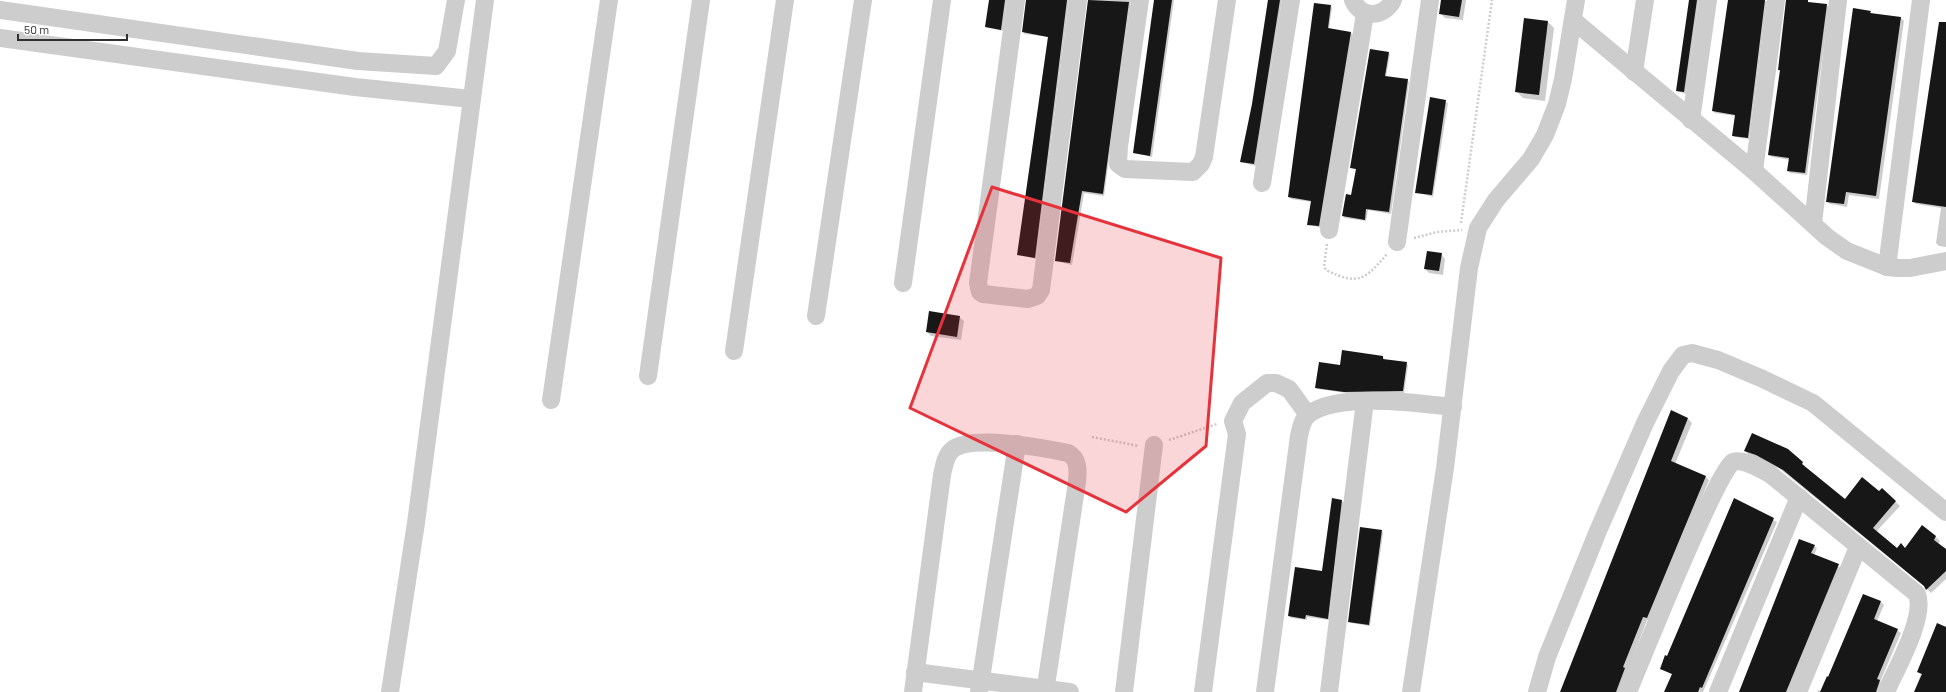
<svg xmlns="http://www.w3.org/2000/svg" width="1946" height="692" font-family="Barlow,sans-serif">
<rect width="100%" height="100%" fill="#fff"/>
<!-- shadow -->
<g fill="#0003">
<path d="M990,0H1007L1003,31L986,27Z"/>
<path d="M1027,0H1069L1036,259L1018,254L1048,37L1025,34L1023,32Z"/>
<path d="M1089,0H1131L1104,196L1084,193L1072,265L1056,261Z"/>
<path d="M1156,0H1174L1152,157L1134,153Z"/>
<path d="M1268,0H1282L1256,166L1241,162L1253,105Z"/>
<path d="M1442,0H1466L1463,20L1445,18L1440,13Z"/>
<path d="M1690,0H1699L1686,94L1677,91Z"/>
<path d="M1729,0L1767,1L1749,139L1735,137L1733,135L1736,116L1715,113L1713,111Z"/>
<path d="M1791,0L1826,5L1829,7L1807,175L1790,173L1788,171L1790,160L1772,157L1769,155L1781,72L1779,70Z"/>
<path d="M1331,6L1332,8L1329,29L1351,33L1353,35L1321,228L1308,224L1312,202L1291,199L1289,197Z"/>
<path d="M1870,12L1873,14L1901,18L1904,21L1879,199L1849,195L1847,207L1830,204L1827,201Z"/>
<path d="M1548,22L1554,28L1545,101L1523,98L1516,91Z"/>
<path d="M1946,25V247L1939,246L1936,243L1941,208L1916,204L1913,201Z"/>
<path d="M1388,53L1390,54L1386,77L1407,80L1409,82L1391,214L1368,210L1366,221L1345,218L1343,216L1352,196L1357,170L1351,167Z"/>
<path d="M1431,98L1448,103L1433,197L1416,192Z"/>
<path d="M1441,254L1445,259L1443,275L1429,273L1425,269Z"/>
<path d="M959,317L964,321L961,340L931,336L927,332Z"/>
<path d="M1383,357L1385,360L1406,363L1408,365L1404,393H1347L1318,389L1316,387L1341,366Z"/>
<path d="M1671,412L1688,419L1692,423L1675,464L1705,476L1709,480L1651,621L1647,620L1620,692H1562Z"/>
<path d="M1745,451L1802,463L1806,468L1845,500L1879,492L1882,489L1900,506L1876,532L1897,549H1905L1922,527L1936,537L1940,541L1938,544L1946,550V579L1931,593L1925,587L1780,469L1749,455Z"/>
<path d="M1735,500L1777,522L1703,692H1666L1673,675L1661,668L1668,658Z"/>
<path d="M1342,501L1344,503L1329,620L1307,617V620L1291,618L1289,616L1323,572Z"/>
<path d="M1381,531L1383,533L1370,626L1351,623L1349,621Z"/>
<path d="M1814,546L1817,548L1814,555L1841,568L1789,692H1739Z"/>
<path d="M1864,595L1881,602L1884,605L1877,621L1897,630L1901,633L1880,682L1883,684L1880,692H1817L1818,690L1821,691L1829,678Z"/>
<path d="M1938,624L1946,627V692H1914L1921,674L1918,672Z"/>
</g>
<!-- building -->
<g fill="#171717">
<path d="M989,0H1005L1001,30L985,27Z"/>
<path d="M1026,0H1067L1035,258L1017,255L1048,37L1022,32Z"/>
<path d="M1088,0L1129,2L1103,194L1082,191L1070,263L1055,261Z"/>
<path d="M1154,0H1172L1150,156L1133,153Z"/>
<path d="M1268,0H1280L1254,164L1240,162L1252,104Z"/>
<path d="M1441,0H1462L1459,17L1439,14Z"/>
<path d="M1689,0H1697L1684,92L1676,91Z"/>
<path d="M1728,0H1765L1748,138L1732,136L1735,115L1712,111Z"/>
<path d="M1786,0H1808V2L1827,4L1805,173L1787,171L1789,158L1768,155L1780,70H1778Z"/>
<path d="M1314,3L1331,5L1328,28L1351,32L1319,226L1307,225L1311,201L1288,197Z"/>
<path d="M1853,8L1871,11L1870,13L1901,17L1876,196L1846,192L1844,204L1826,202Z"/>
<path d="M1524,18L1548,21L1539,95L1515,92Z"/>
<path d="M1939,22H1946V207L1912,202Z"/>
<path d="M1370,49L1389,52L1385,76L1408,79L1389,212L1366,209L1365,220L1342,216L1346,194L1351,195L1356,169L1350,168Z"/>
<path d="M1430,97L1446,100L1432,195L1415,193Z"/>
<path d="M1427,251L1442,253L1439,271L1424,269Z"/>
<path d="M929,311L960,316L957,337L926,332Z"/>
<path d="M1342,350L1383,356V359L1407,362L1403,391L1344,392L1315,388L1319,362L1340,365Z"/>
<path d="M1671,410L1688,418L1671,461L1706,476L1647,618L1643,617L1623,667L1625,668L1616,692H1560Z"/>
<path d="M1752,433L1788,449L1803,462L1802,464L1845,499L1862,477L1879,491L1882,488L1896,501L1873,528L1897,548L1901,543L1905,548L1922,525L1936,536L1934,540L1946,549V571L1926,590L1924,586L1783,470L1756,455L1744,451Z"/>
<path d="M1332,498L1342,500L1328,619L1306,615L1305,619L1288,616L1295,567L1322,571Z"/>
<path d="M1734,498L1774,518L1702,688L1700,687L1698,692H1664L1672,674L1660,669L1665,655L1667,656Z"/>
<path d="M1360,527L1382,530L1369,625L1348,622Z"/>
<path d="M1799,539L1815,545L1811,553L1839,564L1786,692H1739Z"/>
<path d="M1863,594L1881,601L1874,619L1898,629L1877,679L1880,680L1876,692H1820L1827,676L1828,677Z"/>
<path d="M1937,623L1946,627V692H1914L1922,674L1917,672Z"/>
</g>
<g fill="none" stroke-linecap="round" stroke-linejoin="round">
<!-- path -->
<g stroke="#cdcdcd" stroke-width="2.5" stroke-dasharray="2 2" stroke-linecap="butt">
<path d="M1461,223L1492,0"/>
<path d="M1414,238L1437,232L1462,230"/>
<path d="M1327,244L1324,266L1326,270C1360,287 1366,278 1388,253"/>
<path d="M1092,437L1139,446"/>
<path d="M1169,440L1217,424"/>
</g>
<!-- minor -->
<g stroke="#cdcdcd" stroke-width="18">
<path d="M1016,0L978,283L980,292L983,294L1028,299L1037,296L1041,290L1078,0"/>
<path d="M1140,0L1119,146L1118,164L1125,169L1193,172L1201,164L1204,157L1227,0"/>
<path d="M1353,0C1361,19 1384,18 1393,0"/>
<path d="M0,10L358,61L436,66L447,51L456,0"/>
<path d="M1574,21L1754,171L1827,237L1847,251L1887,267L1898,268H1910L1946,261"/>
<path d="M0,38L355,87L471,99"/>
<path d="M1634,72L1645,0"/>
<path d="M1691,120L1708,0"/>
<path d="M1754,171L1776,0"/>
<path d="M1262,183L1291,0"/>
<path d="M1813,224L1838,0"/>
<path d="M1329,230L1365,14"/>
<path d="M1397,242L1430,0"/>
<path d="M1887,267L1921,0"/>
<path d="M903,283L942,0"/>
<path d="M816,316L863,0"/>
<path d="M734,351L785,0"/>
<path d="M648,376L701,0"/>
<path d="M551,400L609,0"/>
<path d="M915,672L1070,692"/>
<path d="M390,692L416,523L485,0"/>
<path d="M913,692L942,475C944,467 945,456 952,450C970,434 1044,448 1068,453C1079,459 1078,471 1077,482L1045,692"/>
<path d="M979,692L1017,444"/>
<path d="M1124,692L1154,445"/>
<path d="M1203,692L1237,434L1233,421L1242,403L1267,383H1276L1289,389L1308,415"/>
<path d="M1265,692L1299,436C1301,428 1302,419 1309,414C1339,392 1417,403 1453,407"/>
<path d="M1329,692L1365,401"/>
<path d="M1411,692L1445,468L1469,268L1478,228L1496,200L1531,159L1545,135L1557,104L1563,79L1576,0"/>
<path d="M1537,692L1547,657L1598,531L1645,423L1671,371L1683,355L1692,353L1718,360L1763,379L1813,403L1946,512"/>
<path d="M1628,692C1640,663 1718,469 1733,462C1744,458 1760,469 1770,474L1917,594C1926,617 1896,669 1886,692"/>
<path d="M1718,692L1799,497"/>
<path d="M1798,692L1858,547"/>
</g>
</g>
<!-- marked area -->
<path fill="#e6333b" fill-opacity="0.2" stroke="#e6333b" stroke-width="3" stroke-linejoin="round" d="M992,187L1221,258L1206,446L1126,512L910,408Z"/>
<!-- scale -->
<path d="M18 34v6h109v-6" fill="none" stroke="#303030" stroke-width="2"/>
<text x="24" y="34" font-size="12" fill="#303030" stroke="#ffffff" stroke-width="3" paint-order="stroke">50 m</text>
</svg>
